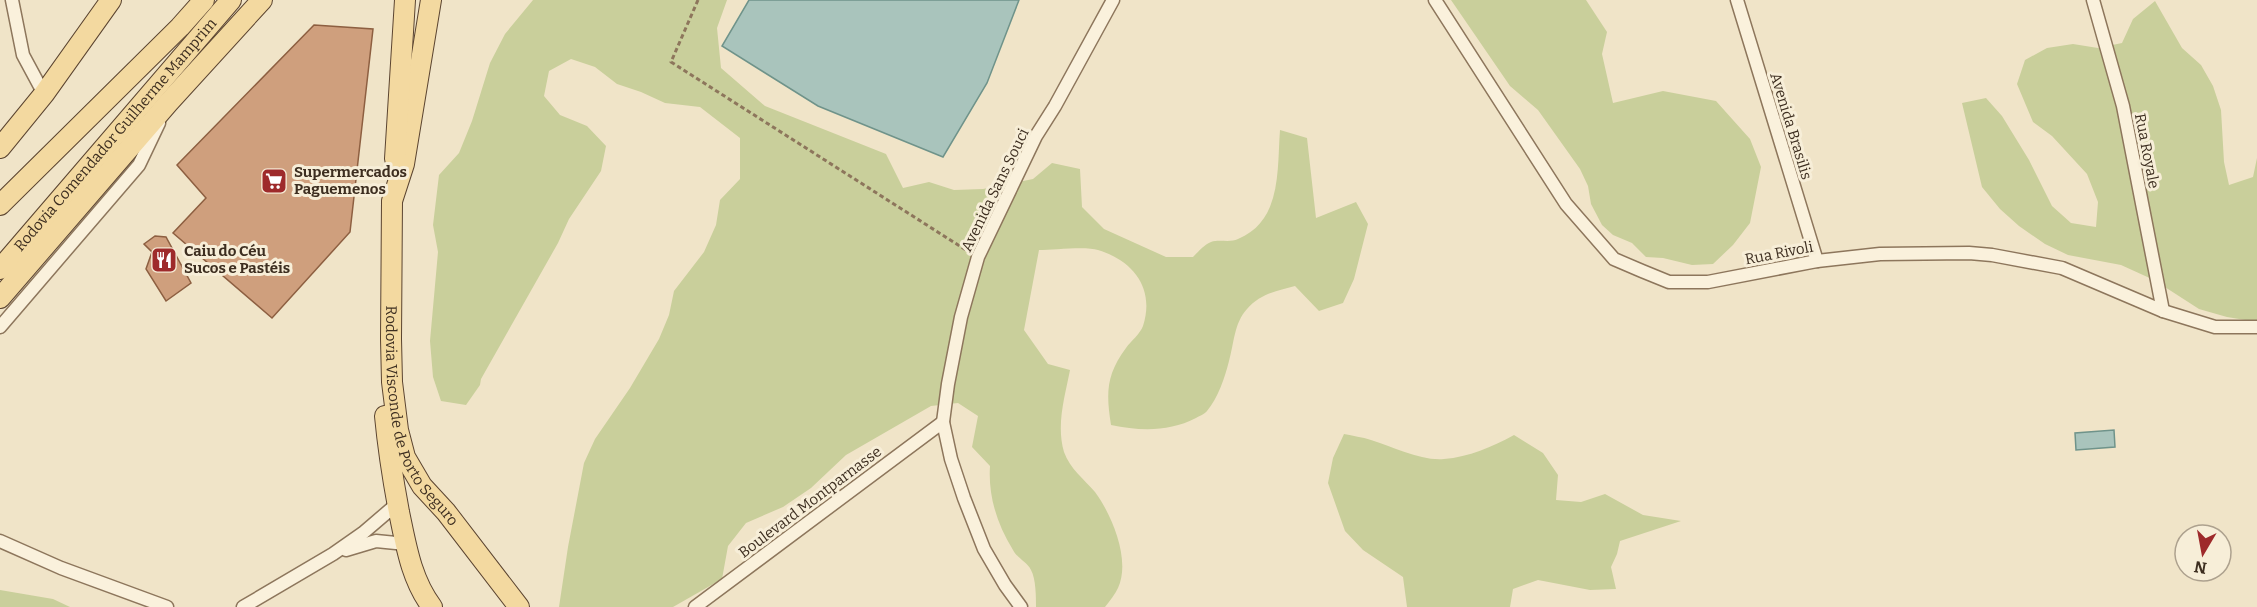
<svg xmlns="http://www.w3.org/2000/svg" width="2257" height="607" font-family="Bitter,serif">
<rect width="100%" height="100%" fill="#f0e4c8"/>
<!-- green -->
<g fill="#c9cf9b">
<path d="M533,0H727L717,28L721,68L765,106L886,154L903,188L929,182L954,190L983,189L1033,179L1052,163L1080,169L1082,207L1104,229L1166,257H1193C1198,252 1205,244 1211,242C1219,239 1230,243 1238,239C1282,221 1277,170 1280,130L1307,138L1316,218L1356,202L1368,224L1354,279L1343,303L1319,311L1295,286C1276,291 1260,294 1247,309C1234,323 1234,344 1229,361C1225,377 1218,398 1207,411C1205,414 1199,416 1196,418C1169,432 1140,431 1111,425C1106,393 1106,375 1126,348C1131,341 1140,334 1143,326C1155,289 1134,261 1098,250C1086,246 1053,250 1039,250L1024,330L1048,364L1070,370C1065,396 1056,425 1064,452C1070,469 1084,479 1095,492C1112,515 1131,560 1118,588C1115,594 1110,601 1105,607H1036C1036,597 1036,579 1031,570C1027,562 1017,558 1013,550C997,524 988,496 990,466L972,447L978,416L958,403L931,406L846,455L811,488L783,507L746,523L728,546L722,579L673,607H559L568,547L584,463L595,439L630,388L659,339L669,315L674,291L704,252L716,225L720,200L740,179V138L700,107L665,103L641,92L617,84L595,67L571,59L549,71L544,96L560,115L587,126L606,146L601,171L569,219L558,243L481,379L480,385L466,405L441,401L433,377L430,341L438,252L433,225L439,175L459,153L472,121L490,63L505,34Z"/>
<path d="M1451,0H1586L1607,32L1602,54L1613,103L1663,91L1716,101L1750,139L1761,167L1750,223L1733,245L1713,264L1692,265L1663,258L1646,257L1632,243L1613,235L1602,225L1591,204L1588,186L1580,169L1538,110L1510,86Z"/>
<path d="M2155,1L2182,48L2201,65L2213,86L2221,110L2224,162L2229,185L2253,177L2257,158V322L2227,317L2199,309L2154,280L2121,265L2068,255L2045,244L2019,226L2000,209L1982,187L1962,103L1986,98L2002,116L2029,160L2052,206L2071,223L2096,227L2098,202L2087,174L2052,136L2033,122L2017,84L2025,60L2047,48L2073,44L2098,48L2122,43L2133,19Z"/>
<path d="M1344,434C1353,436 1362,437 1371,440C1394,447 1420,461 1444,459C1469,457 1492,447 1514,435L1543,453L1558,475L1556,500L1581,502L1605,494L1643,515L1681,521L1620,541L1617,554L1611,567L1616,589L1590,590L1538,580L1513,589L1510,607H1407L1403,577L1363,550L1345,531L1328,483L1333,458Z"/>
<path d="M0,590L53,599L70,607H0Z"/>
</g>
<!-- water -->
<g fill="#a9c4bc" stroke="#6f938a" stroke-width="1.5">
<path d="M749,0H1019L987,83L943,157L818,106L722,46Z"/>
<path d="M2114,430L2115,447L2076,450L2075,433Z"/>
</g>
<!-- building -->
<g fill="#cf9f7d" stroke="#8d5f41" stroke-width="1.5">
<path d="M314,25L373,29L350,232L272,318L173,233L206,198L177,165Z"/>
<path d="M155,236L166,237L191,283L166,301L146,269L152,252L144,244Z"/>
</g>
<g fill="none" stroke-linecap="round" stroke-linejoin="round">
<!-- minor casing -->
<g stroke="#8d765c" stroke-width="15">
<g id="minor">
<path d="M12,0L23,55L44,94"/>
<path d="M1435,0L1566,204L1614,259L1642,271L1669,282H1708L1817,261L1880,254L1969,253L1992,255L2062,268L2163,311L2215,327H2257"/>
<path d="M1737,0L1817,261"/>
<path d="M2093,0L2123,106L2163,311"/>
<path d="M0,327L139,165L159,123"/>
<path d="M0,541L61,568L167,607"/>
<path d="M346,550L376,541L406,544"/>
<path d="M243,607L333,554L363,533L398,503"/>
<path d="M695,607L943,422"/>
<path d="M1021,607L1005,585L984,549L964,498L951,459L943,422L948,384L961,317L978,257L1036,136L1055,106L1113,0"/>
</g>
</g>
<!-- primary casing -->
<g stroke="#5b4430" stroke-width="22">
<g id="primary">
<path id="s1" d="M431,0L404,164L392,201L391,339L392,382L398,430L405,457L422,486L446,512L519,607"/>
<path d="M0,148L44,94L111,0"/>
<path d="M395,159L405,0"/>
<path d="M0,205L180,27L204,0"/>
<path id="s2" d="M0,269L231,0"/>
<path d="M0,298L169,102L262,0"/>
<path d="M385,416C388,448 393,480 399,512C406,545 411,579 432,607"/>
</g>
</g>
<!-- path -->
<path stroke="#8d765c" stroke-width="3" stroke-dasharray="4.5 3" stroke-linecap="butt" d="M698,0L671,62L966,250"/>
<!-- minor -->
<use href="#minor" stroke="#faf1dc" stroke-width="12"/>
<!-- primary -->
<use href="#primary" stroke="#f3d9a0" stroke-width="20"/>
</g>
<!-- icons -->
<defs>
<g id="supermarket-square" transform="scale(1.35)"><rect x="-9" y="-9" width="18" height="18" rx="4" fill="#9e2a2b" stroke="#f7eed8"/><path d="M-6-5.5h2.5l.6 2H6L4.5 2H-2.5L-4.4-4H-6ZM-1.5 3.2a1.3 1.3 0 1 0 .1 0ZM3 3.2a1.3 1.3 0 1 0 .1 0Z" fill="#fff"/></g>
<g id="restaurant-square" transform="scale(1.35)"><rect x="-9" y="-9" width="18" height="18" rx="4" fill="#9e2a2b" stroke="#f7eed8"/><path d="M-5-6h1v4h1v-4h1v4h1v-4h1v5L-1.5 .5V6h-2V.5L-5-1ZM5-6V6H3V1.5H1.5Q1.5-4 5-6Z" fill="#fff"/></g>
</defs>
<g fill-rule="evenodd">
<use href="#supermarket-square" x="274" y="181"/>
<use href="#restaurant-square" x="164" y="260"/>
</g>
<g text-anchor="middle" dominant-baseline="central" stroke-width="6" stroke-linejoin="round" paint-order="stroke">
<!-- street labels -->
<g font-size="15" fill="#3d2e20" stroke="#f7eed8">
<text transform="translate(1791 126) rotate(73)">Avenida Brasilis</text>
<text stroke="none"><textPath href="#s2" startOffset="177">Rodovia Comendador Guilherme Mamprim</textPath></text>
<text transform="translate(2147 151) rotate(79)">Rua Royale</text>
<text transform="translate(995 190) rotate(-64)">Avenida Sans Souci</text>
<text transform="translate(1779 253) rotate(-11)">Rua Rivoli</text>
<text stroke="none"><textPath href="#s1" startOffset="428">Rodovia Visconde de Porto Seguro</textPath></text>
<text transform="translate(810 502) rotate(-37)">Boulevard Montparnasse</text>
</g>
<!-- poi labels -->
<g font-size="15" font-weight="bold" fill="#3d2e20" stroke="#f7eed8" text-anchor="start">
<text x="294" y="172">Supermercados<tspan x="294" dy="17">Paguemenos</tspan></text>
<text x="184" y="251">Caiu do Céu<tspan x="184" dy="17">Sucos e Pastéis</tspan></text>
</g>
</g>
<!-- north arrow -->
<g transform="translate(2203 553) rotate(190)"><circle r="28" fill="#f7eed8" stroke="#ada18e" stroke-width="1.5"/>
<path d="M0-4.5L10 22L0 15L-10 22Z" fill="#9e2a2b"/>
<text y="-9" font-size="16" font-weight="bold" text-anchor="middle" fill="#3d2e20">N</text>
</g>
</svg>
